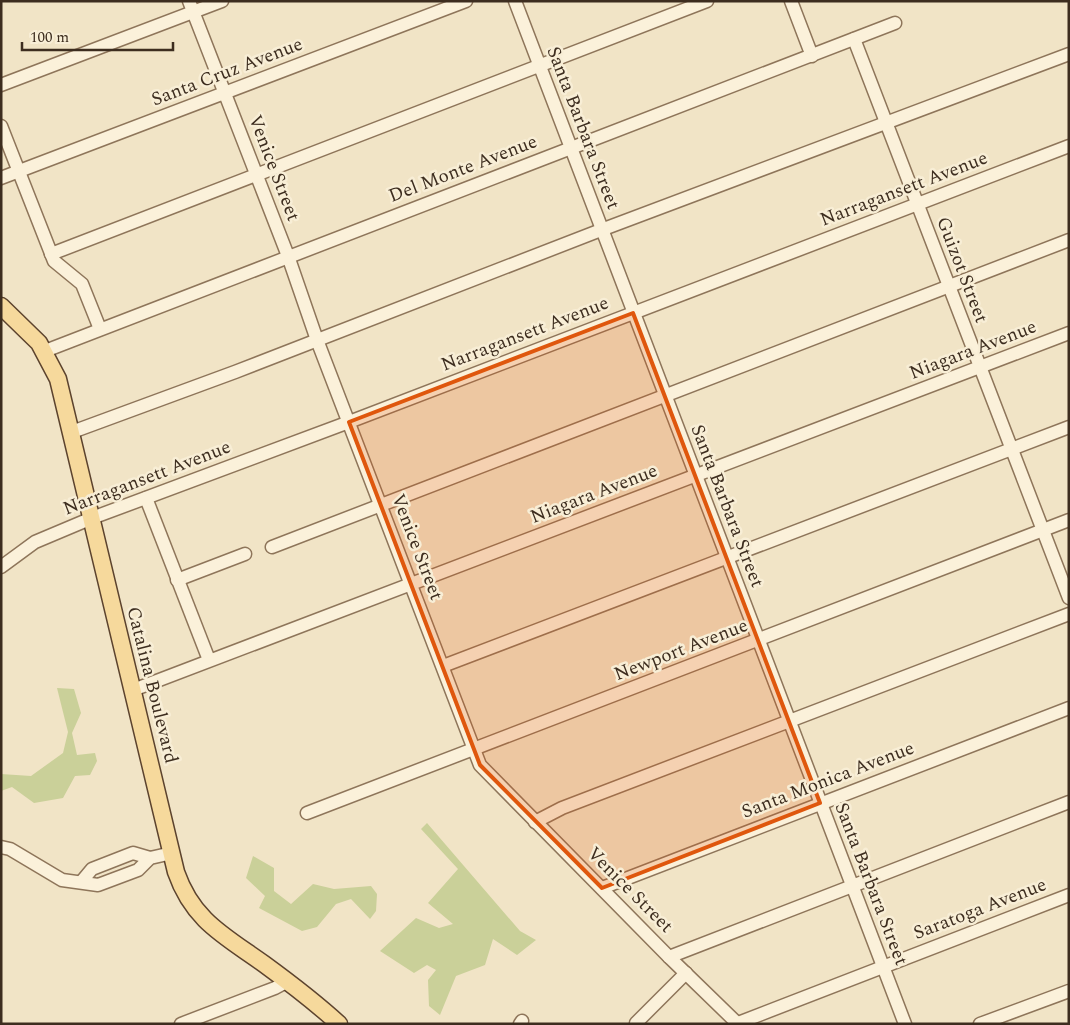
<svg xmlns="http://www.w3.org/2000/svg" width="1070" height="1025" font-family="Spectral,serif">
<rect width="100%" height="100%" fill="#f1e4c6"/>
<!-- green -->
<g fill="#cad099">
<path d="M57,688L74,689L81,713L72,733L77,755L95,753L97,761L90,775L75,776L63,798L34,803L12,787L1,791V774L31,776L63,753L68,732Z"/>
<path d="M427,823L520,931L536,940L517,955L493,939L485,965L456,976L440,1015L429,1006L428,980L436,970L427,965L414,973L380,951L416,918L439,928L453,924L428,903L458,869L421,829Z"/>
<path d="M253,856L274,868V891L291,904L313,884L334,889L371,886L377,894L376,911L370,919L351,899L336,904L317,927L302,931L259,908L265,896L246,878Z"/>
</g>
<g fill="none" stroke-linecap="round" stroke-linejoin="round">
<!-- minor casing -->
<g stroke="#8e755a" stroke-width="15">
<g id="minor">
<path d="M189,1L288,256L317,340L480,765L669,957L738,1024"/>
<path d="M515,1L905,1024"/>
<path d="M791,1L812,56"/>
<path d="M854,39L1069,598"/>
<path d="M1,85L222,1"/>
<path d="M1,126L54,261L82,284L100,329"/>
<path d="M1,178L466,1"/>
<path d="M51,254L707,1"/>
<path d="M45,351L895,23"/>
<path d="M72,432L235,372L601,230L1069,54"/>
<path d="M146,498L209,660"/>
<path d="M272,547L1069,240"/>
<path d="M1,567L35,542L92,518L349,422L1069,146"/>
<path d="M177,580L245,554"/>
<path d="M443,666L1069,427"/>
<path d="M133,690L1069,333"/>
<path d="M307,813L1069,520"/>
<path d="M535,822L562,808L1069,614"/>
<path d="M1,847L10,849L62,880L98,885L138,870L150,858L172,853"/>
<path d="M82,881L92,869L133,853L150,858"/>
<path d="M602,888L1069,708"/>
<path d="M669,957L1069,802"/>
<path d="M636,1023L686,973"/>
<path d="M738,1023L1069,895"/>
<path d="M181,1024L275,988L288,981"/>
<path d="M520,1024L522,1021"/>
<path d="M980,1024L1069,991"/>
</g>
</g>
<!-- major casing -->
<g stroke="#5c432e" stroke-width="19">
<path id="major" d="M1,306L39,343L58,379L176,872C193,921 225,936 264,964C290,983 315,1002 339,1024"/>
</g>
<!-- minor -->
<use href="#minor" stroke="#fbf1da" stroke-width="12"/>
<!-- major -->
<use href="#major" stroke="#f6d99c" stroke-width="16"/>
</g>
<!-- marked area -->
<path fill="#df570d" fill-opacity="0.2" stroke="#df570d" stroke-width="4" stroke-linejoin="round" d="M633,313L820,803L602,888L480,765L349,422Z"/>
<g text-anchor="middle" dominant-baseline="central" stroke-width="5" stroke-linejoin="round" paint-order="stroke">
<!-- street labels -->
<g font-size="19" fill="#3d2d1f" stroke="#f8eed6">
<text transform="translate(227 72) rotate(-21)">Santa Cruz Avenue</text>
<text transform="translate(583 128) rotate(69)">Santa Barbara Street</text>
<text transform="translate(274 168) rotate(69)">Venice Street</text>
<text transform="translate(463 169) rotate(-21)">Del Monte Avenue</text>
<text transform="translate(904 189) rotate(-21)">Narragansett Avenue</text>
<text transform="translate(962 270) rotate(69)">Guizot Street</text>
<text transform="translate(525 334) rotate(-21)">Narragansett Avenue</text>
<text transform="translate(973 350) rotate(-21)">Niagara Avenue</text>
<text transform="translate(147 478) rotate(-21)">Narragansett Avenue</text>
<text transform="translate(594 494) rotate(-21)">Niagara Avenue</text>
<text transform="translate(727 506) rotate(69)">Santa Barbara Street</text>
<text transform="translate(417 547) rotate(69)">Venice Street</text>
<text transform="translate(681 650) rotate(-21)">Newport Avenue</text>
<text transform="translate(152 685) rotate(76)">Catalina Boulevard</text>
<text transform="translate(828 780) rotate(-21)">Santa Monica Avenue</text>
<text transform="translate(871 884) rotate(69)">Santa Barbara Street</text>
<text transform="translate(630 890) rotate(45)">Venice Street</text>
<text transform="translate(980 909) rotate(-21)">Saratoga Avenue</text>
</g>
</g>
<!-- border -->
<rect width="1070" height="1025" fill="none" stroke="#3d2d1f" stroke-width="5"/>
<!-- scale -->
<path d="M22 42v8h151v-8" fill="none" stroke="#3d2d1f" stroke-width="2.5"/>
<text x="30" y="42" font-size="15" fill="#3d2d1f" stroke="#f8eed6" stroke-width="4" paint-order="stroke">100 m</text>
</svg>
